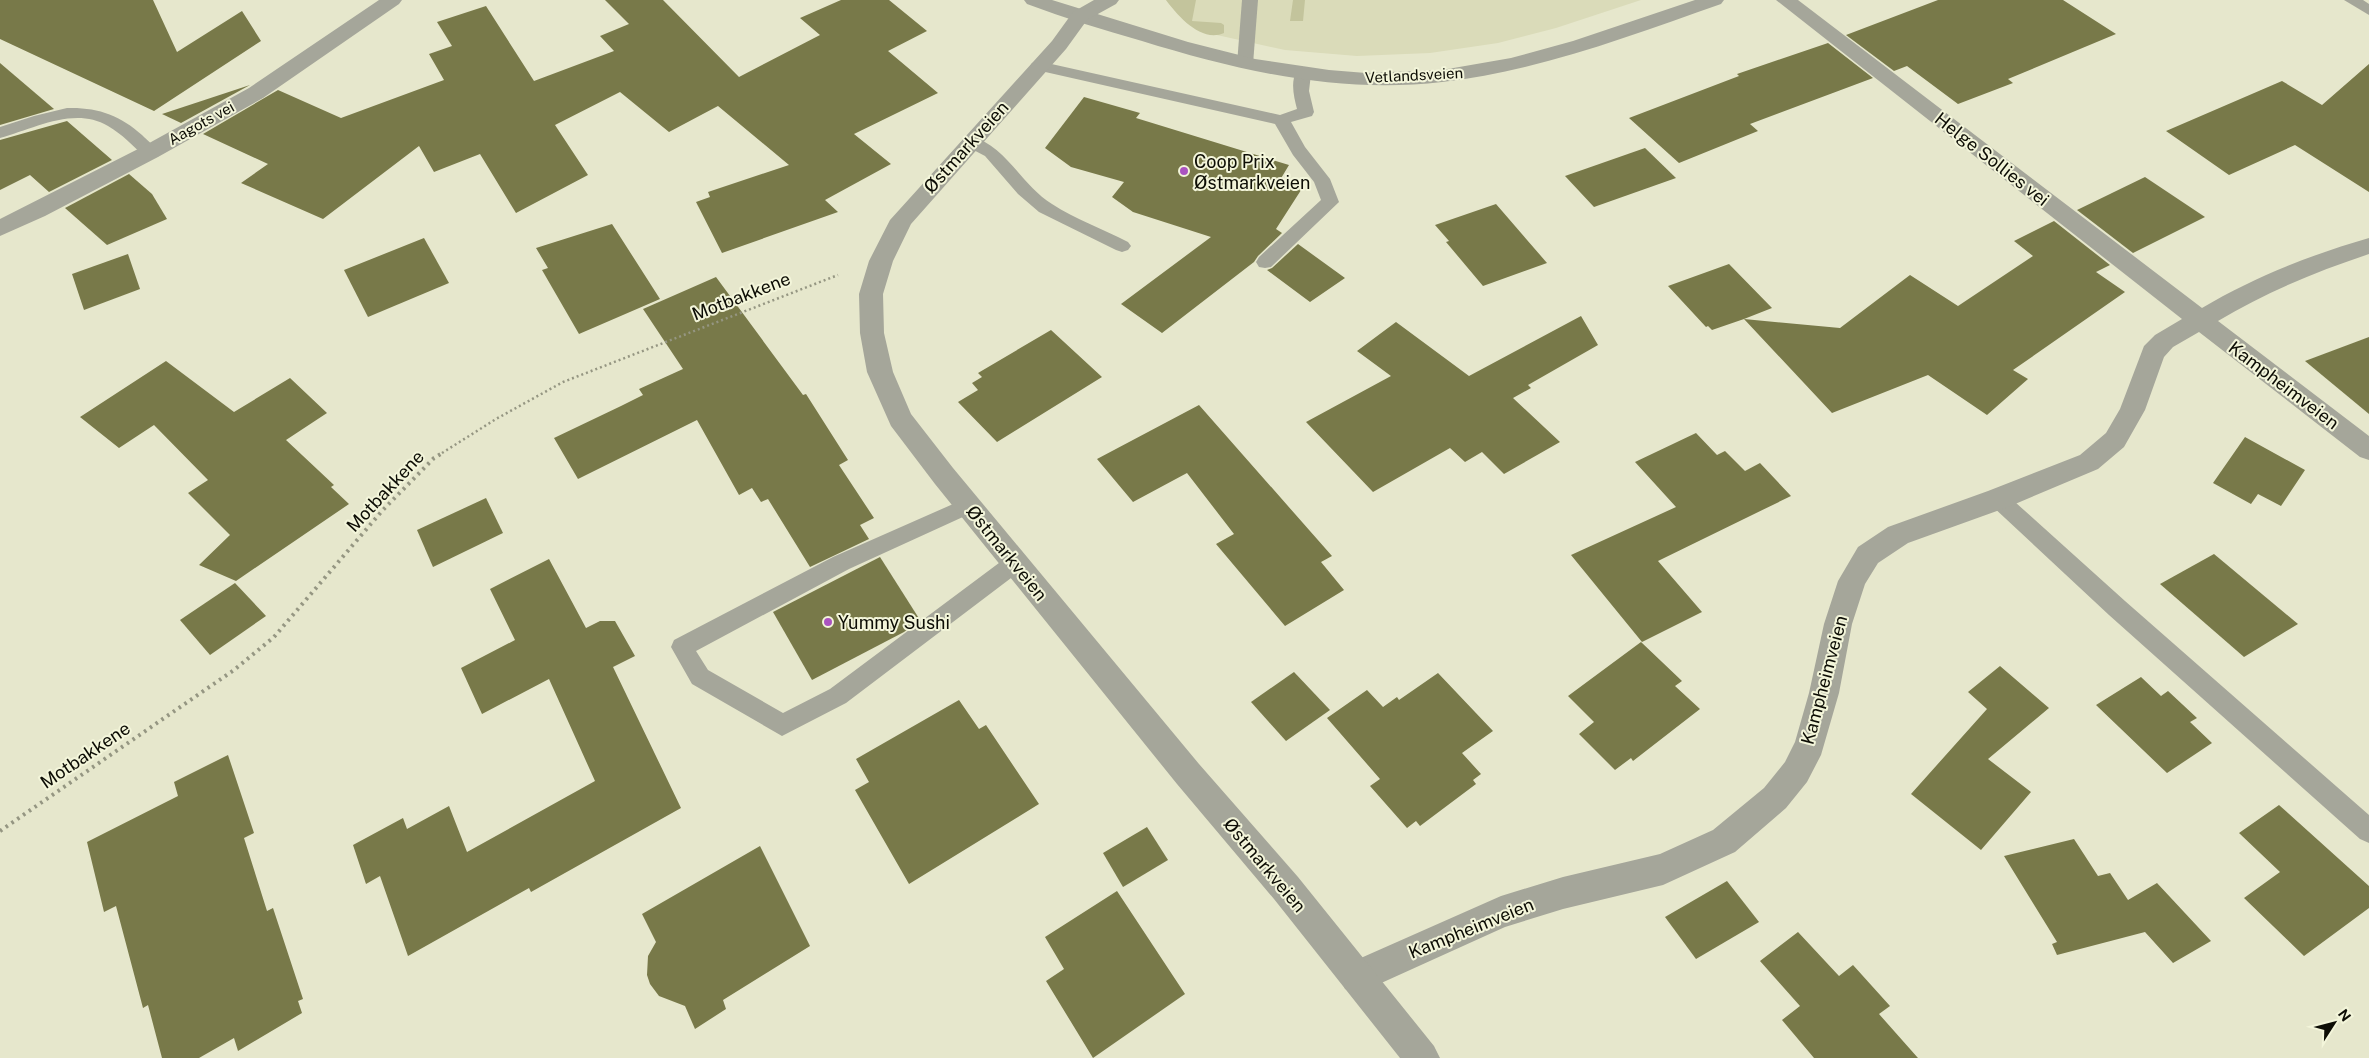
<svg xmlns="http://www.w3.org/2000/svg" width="2369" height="1058" font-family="'Public Sans',sans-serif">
<rect width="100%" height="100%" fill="#e6e7cc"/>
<!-- built -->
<path fill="#dadbb9" d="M1166,0H1641L1556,28L1498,43L1430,53L1357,56L1285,50L1199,31L1186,22Z"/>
<!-- green -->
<g fill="#c3c49c">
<path d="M1166,0H1196L1192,21L1221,23L1224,25V33C1201,43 1178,16 1166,0Z"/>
<path d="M1293,0H1305L1303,21H1290Z"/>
</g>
<!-- building -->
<g fill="#787949">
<path d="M0,0H153L177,52L242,11L261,41L154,111L0,39Z"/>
<path d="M605,0H663L739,77L820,35L800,18L841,0H889L927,31L888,51L938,93L854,134L891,164L825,200L838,212L722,253L696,202L710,197L708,192L789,165L718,106L669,132L620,92L555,125L588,175L516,213L480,154L434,172L419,146L323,219L241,183L268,164L203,134L278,90L341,118L444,80L429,54L452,46L437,22L486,6L534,81L614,51L600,36L629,24Z"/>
<path d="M1938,0H2063L2116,34L2008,79L2013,83L1958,104L1907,66L1894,71L1846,35Z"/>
<path d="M1828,43L1873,78L1750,124L1758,131L1679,163L1629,118L1739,76L1737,74Z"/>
<path d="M0,63L54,109L0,125Z"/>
<path d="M2369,64V192L2295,145L2229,175L2166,131L2282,81L2322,105Z"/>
<path d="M250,85L181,123L162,114Z"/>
<path d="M1084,97L1140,113L1136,118L1289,165L1280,180L1303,187L1276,229L1282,233L1258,256L1254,262L1162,333L1121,304L1211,237L1133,212L1112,197L1124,182L1071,167L1045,148Z"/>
<path d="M67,121L112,160L49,192L30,175L0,190V140Z"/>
<path d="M1645,148L1676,178L1594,207L1565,176Z"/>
<path d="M129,174L152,194L167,219L107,245L65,208Z"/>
<path d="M2145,177L2205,217L2133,253L2077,210Z"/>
<path d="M1496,204L1547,263L1483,286L1446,242L1449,241L1435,225Z"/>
<path d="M2054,221L2110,265L2096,272L2125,292L2013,370L2028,379L1987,415L1928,375L1832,413L1744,319L1712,330L1708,326L1706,327L1668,286L1729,264L1772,308L1744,319L1840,328L1910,275L1958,306L2033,256L2014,241Z"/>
<path d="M612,224L660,299L579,334L542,270L548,268L536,248Z"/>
<path d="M424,238L449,283L368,317L344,270Z"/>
<path d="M1298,244L1345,278L1310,302L1267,270L1272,268Z"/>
<path d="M128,254L140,289L84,310L72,274Z"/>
<path d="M716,277L803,395L806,394L848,460L839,465L874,518L860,525L869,539L810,567L768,499L761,502L752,488L739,495L697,420L578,479L554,438L621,406L643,395L639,389L683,369L643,309Z"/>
<path d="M1581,316L1598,345L1528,385L1531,388L1513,398L1560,442L1504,474L1482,452L1465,462L1450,448L1373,492L1306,422L1391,376L1357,351L1396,322L1469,376Z"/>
<path d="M1051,330L1102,377L997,442L958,402L978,390L972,383L982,377L978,373Z"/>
<path d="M2369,337V414L2305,361Z"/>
<path d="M166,361L234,412L290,378L327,413L286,440L334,485L331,487L349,504L236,581L199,565L230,535L188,493L208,480L154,425L119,448L80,417Z"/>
<path d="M1199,405L1332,556L1321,562L1344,590L1285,626L1216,544L1234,534L1187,473L1133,502L1097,459Z"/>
<path d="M1696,433L1717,455L1725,451L1745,471L1760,463L1791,496L1658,561L1702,612L1642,642L1571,555L1676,507L1635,462Z"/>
<path d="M2245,437L2305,470L2281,506L2258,494L2251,504L2213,483Z"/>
<path d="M486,498L503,533L433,567L417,530Z"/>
<path d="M2214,554L2298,624L2244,657L2160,584Z"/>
<path d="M880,557L920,620L904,632L812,680L773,612Z"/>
<path d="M549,559L586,628L600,621H615L635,656L613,667L681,808L531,892L529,888L408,956L380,876L366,884L353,845L403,818L407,829L449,806L467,852L595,781L549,679L482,714L461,668L515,640L490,589Z"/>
<path d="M235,583L266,616L210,655L180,620Z"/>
<path d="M1641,642L1682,681L1675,686L1700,709L1633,761L1631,758L1615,770L1579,734L1594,722L1568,696Z"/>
<path d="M2000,666L2049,708L1988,759L2031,792L1981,850L1911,794L1987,709L1968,692Z"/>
<path d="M1294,672L1330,710L1286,741L1251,702Z"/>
<path d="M1438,673L1493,731L1462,753L1481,774L1473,780L1476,784L1420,826L1416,821L1407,828L1370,786L1380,779L1327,718L1367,690L1383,707L1397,697L1399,700Z"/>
<path d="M2141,677L2161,696L2168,691L2197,718L2190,722L2212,743L2167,773L2096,705Z"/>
<path d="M959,700L979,729L986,725L1039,804L909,884L855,790L869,782L856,759Z"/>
<path d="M228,755L254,833L244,838L267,911L273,908L303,999L298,1001L302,1013L238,1051L234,1038L199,1058H162L148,1005L143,1008L116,906L104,912L87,842L178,796L174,782Z"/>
<path d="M2279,805L2369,886V908L2304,956L2244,898L2280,872L2239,833Z"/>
<path d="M1147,827L1168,860L1123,887L1103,853Z"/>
<path d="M2074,839L2098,876L2110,873L2128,900L2157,883L2211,941L2173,963L2145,932L2057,955L2052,944L2057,942L2004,856Z"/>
<path d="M760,846L810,946L723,1000L726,1009L695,1029L685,1006L659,996L650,984L647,975L648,956L656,942L642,914Z"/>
<path d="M1727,881L1759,922L1696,959L1665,917Z"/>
<path d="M1117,891L1185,994L1093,1058L1046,981L1064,969L1045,937Z"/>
<path d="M1798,932L1839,976L1853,965L1890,1006L1879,1014L1918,1058H1814L1782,1020L1800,1006L1760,961Z"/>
</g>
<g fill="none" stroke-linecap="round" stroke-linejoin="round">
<!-- path-far1 -->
<path stroke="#959682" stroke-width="2.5" stroke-dasharray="2 3" stroke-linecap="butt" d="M442,453L496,419L563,382L838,275"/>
<!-- path -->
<path stroke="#959682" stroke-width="4" stroke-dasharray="2.5 4.5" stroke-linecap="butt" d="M0,831L234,670L274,637L382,511L434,458L444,452"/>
<!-- service -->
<g fill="#a5a69a" fill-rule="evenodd">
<path d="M1242,0H1258L1253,64L1251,67H1239L1237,64Z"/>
<path d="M2344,0H2363L2369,4V15Z"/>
<path d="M1038,61L1280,115L1297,109C1294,97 1290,82 1297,70H1309L1311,74L1309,91L1314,112L1312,116L1291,122L1305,147L1330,179L1339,202L1271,267L1265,268L1259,267L1256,262L1259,257L1321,200L1314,182L1293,155L1275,124L1032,69L1030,66L1032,63Z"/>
<path d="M67,108C97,107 120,115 142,135C148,141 154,145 158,152L156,156H144C133,146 122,134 108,126C74,106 34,129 0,138V127L34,116Z"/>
<path d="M970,136C1007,146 1021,185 1052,204C1075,219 1103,229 1128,242L1131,246L1128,250L1122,252L1116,250L1039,212L1018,194L985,156L964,145L962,141L964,137Z"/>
<path d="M1998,491L2005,493L2125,601L2369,815V843L2360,839L2109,615L1991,505L1988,499L1991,493Z"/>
<path d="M969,497L976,499L979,505L976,511L849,569L696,651L708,670L783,713L830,689L1007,557L1015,554L1023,557L1026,563L1023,569L846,703L782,736L692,684L671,647L674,640L833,557Z"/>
</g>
<!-- minor -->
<g fill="#a5a69a" fill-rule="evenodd">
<path d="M379,0H402L399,4L263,98L158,157L45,216L0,236V219L142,147L249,88Z"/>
<path d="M1024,0H1052L1188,42L1255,59L1329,70L1366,73L1442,70L1511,58L1573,41L1695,0H1724L1721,4C1630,36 1538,71 1442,82C1340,94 1239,71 1142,41C1103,30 1065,18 1027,4Z"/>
<path d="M1776,0H1798L2202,308C2255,277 2310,255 2369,238V254C2315,272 2267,292 2218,321L2369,436V460L2360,457L2199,332L2173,347L2164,357L2145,410L2124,447L2098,469L2008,507L1908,543L1878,563L1865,584L1852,624L1839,693L1821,755L1807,782L1786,808L1735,852L1663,885L1563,909L1505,927L1357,994L1345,989L1340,977L1345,965L1501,896L1563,877L1660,854L1713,830L1764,788L1785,762L1795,742L1809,693L1824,624L1838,581L1858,547L1888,527L1988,491L2080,455L2106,433L2120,409L2144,346L2155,335L2182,319Z"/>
</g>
<!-- tertiary -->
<path fill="#a5a69a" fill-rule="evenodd" d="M1094,0H1119L1116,4L1087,20L1066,49L911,224L893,261L883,294L884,333L893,372L911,414L953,468L1199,764L1298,877L1434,1046L1440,1058H1400L1274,899L1177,784L935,484L891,426L867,372L860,333L859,294L869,261L890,220L1052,41L1073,12Z"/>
</g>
<!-- markers -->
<g fill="#aa53c0" stroke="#f3f5da" stroke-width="2">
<circle cx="1184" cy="171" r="5"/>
<circle cx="828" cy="622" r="5"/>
</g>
<g text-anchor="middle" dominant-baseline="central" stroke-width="4" stroke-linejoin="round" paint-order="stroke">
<!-- far-street labels -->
<g font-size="15" fill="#0d0d05" stroke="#f3f5da">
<text transform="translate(1414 75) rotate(-3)">Vetlandsveien</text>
<text transform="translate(201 123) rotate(-29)">Aagots vei</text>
</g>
<!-- street labels -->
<g font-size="18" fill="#0d0d05" stroke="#f3f5da">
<text transform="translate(966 147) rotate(-48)">Østmarkveien</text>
<text transform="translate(1992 159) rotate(38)">Helge Sollies vei</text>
<text transform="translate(741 296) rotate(-21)">Motbakkene</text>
<text transform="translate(2284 385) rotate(37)">Kampheimveien</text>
<text transform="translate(385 491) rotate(-47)">Motbakkene</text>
<text transform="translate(1007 553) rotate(51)">Østmarkveien</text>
<text transform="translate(1824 680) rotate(-75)">Kampheimveien</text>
<text transform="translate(85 755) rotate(-34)">Motbakkene</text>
<text transform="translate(1265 865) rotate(50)">Østmarkveien</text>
<text transform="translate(1471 928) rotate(-22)">Kampheimveien</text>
</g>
<!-- poi labels -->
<g font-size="18" fill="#0d0d05" stroke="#f3f5da" text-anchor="start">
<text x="1194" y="161">Coop Prix<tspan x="1194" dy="21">Østmarkveien</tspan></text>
<text x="838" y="622">Yummy Sushi</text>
</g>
</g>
<!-- north arrow -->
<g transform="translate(2334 1023) rotate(54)" stroke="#f3f5da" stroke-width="4" paint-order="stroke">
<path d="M0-4L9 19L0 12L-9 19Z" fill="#0d0d05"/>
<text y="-8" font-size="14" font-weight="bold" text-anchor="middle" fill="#0d0d05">N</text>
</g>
</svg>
